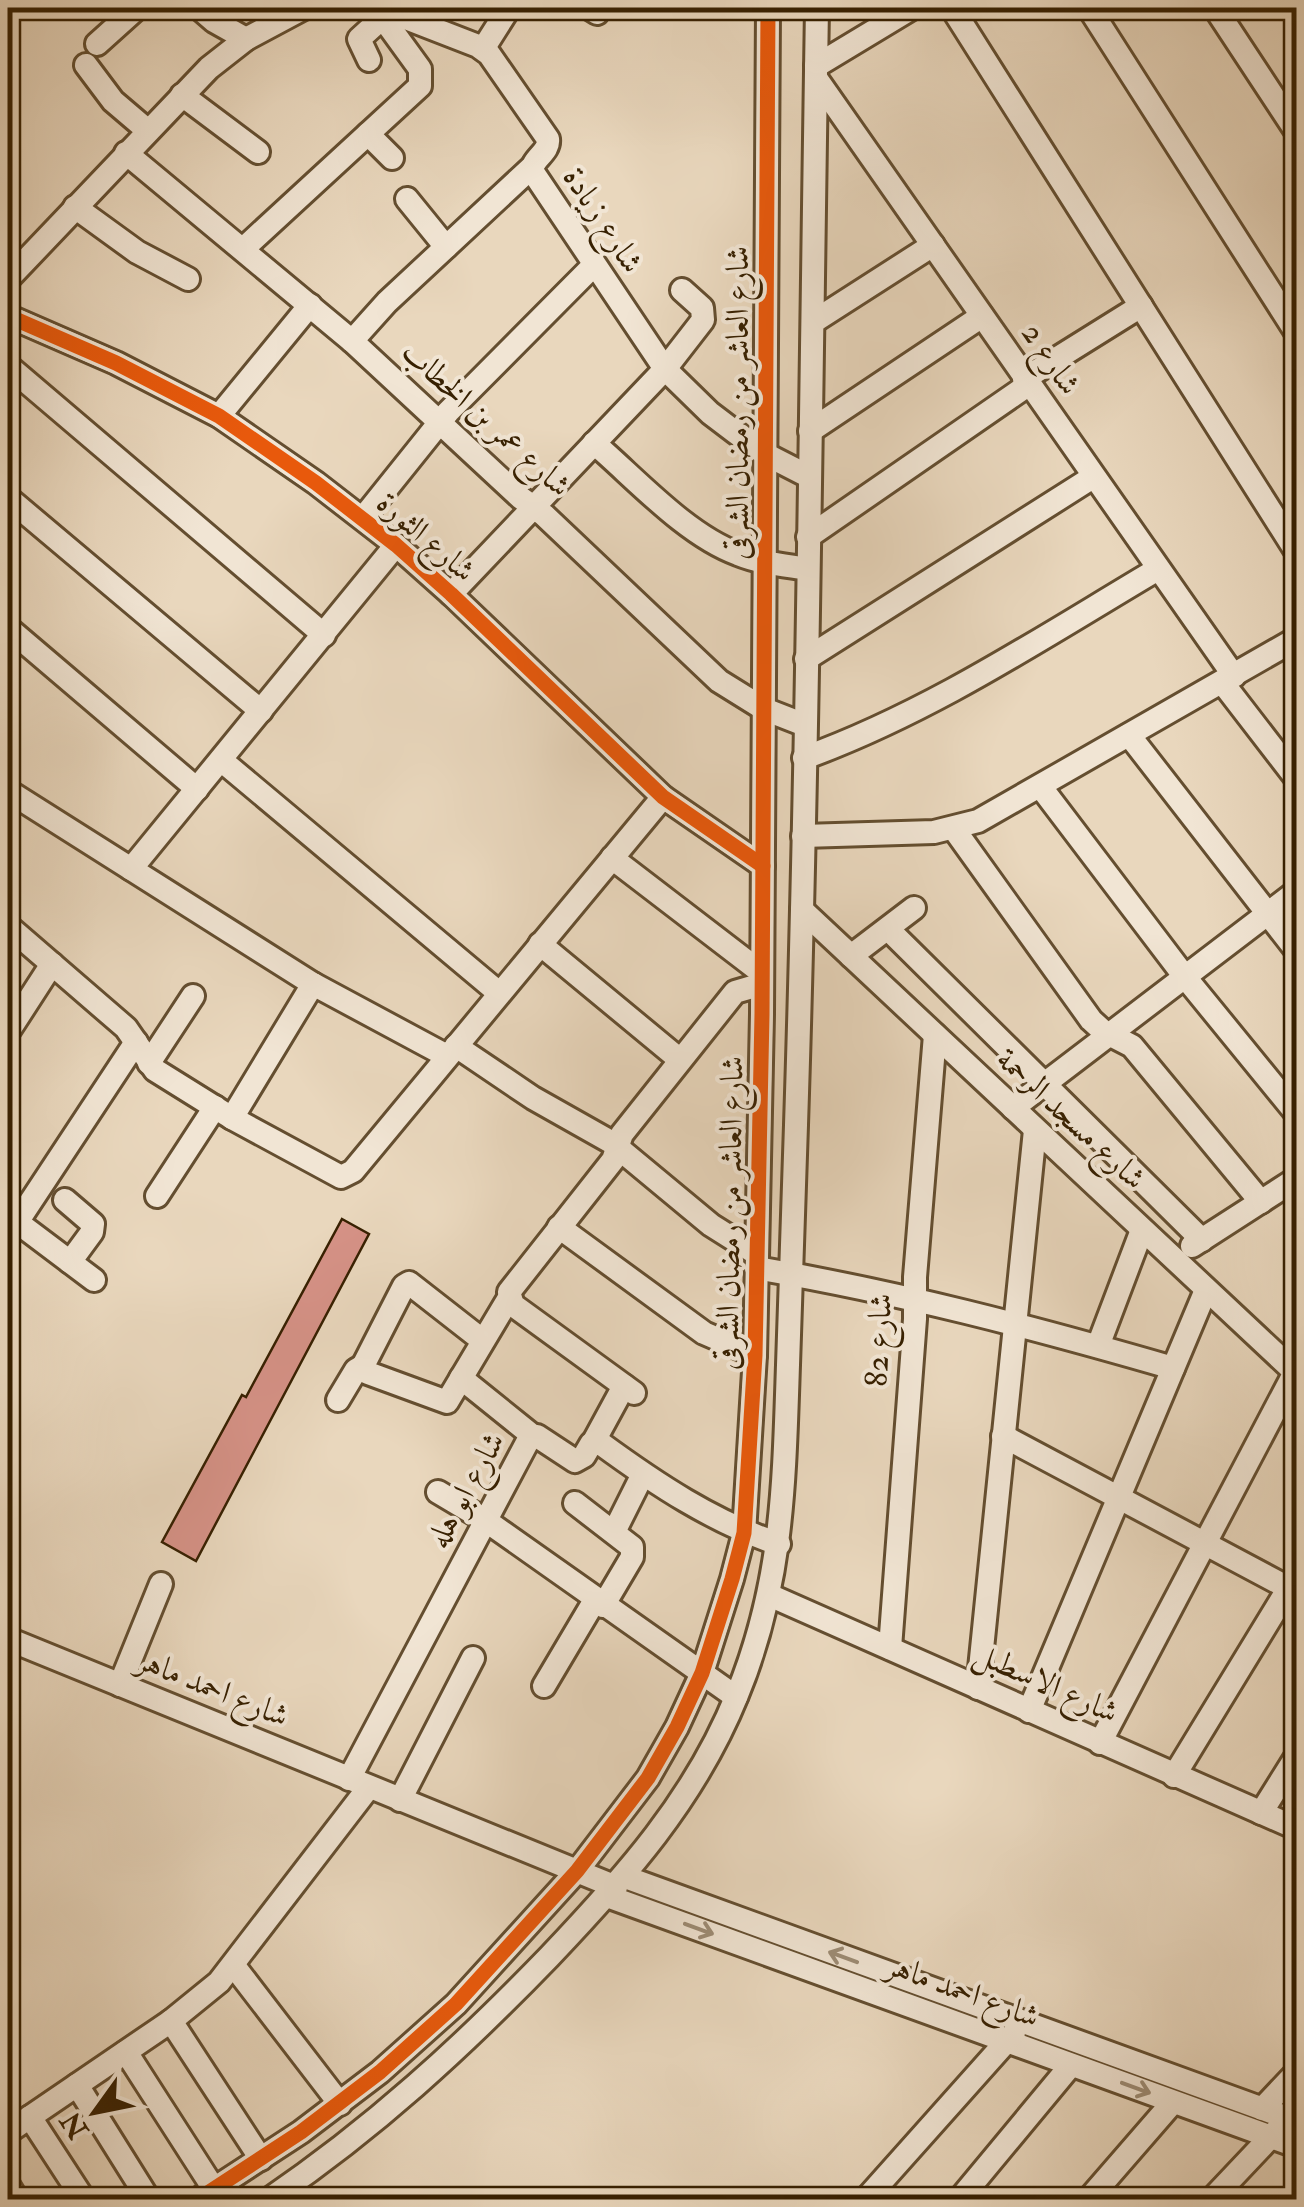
<svg xmlns="http://www.w3.org/2000/svg" width="1304" height="2207" font-family="'IM FELL Double Pica',Amiri,serif">
<rect width="100%" height="100%" fill="#e9d7bd"/>
<filter id="stains"><feTurbulence type="fractalNoise" baseFrequency=".002" numOctaves="4"/><feColorMatrix values="0 0 0 0 .2 0 0 0 0 .09 0 0 0 0 .02 0 0 0 .5 -.17"/></filter>
<radialGradient id="worn" r=".72"><stop offset=".6" stop-color="#630" stop-opacity="0"/><stop offset="1" stop-color="#630" stop-opacity=".3"/></radialGradient>
<!-- building -->
<path fill="#d69287" stroke="#372001" stroke-width="2.5" d="M342,1219L369,1234L196,1561L162,1542L242,1395L246,1397Z"/>
<g fill="none" stroke-linecap="round" stroke-linejoin="round">
<!-- minor casing -->
<g stroke="#644e30" stroke-width="28">
<g id="minor">
<path d="M199,8L214,21L246,39"/>
<path d="M380,8L478,46L489,54L548,139C550,153 530,159 533,172L665,369L710,413L735,432L765,454L810,477"/>
<path d="M589,8L597,13"/>
<path d="M952,8L1296,551"/>
<path d="M1089,8L1296,332"/>
<path d="M1215,8L1296,131"/>
<path d="M97,44L137,8"/>
<path d="M483,49L509,8"/>
<path d="M369,60L359,39L393,8"/>
<path d="M86,65L113,101L147,130"/>
<path d="M816,66L912,8"/>
<path d="M816,78L1234,676"/>
<path d="M182,95L258,152"/>
<path d="M368,134L392,158"/>
<path d="M126,153L352,341L521,498L544,515L719,681L764,709L805,725"/>
<path d="M407,199L446,247"/>
<path d="M75,207L137,252L188,279"/>
<path d="M243,249L420,86V69L383,18"/>
<path d="M8,279L209,68L246,39L304,8"/>
<path d="M8,316L116,363L219,416L316,483L396,545L451,594L663,797L763,866"/>
<path d="M813,322L933,245"/>
<path d="M352,341L387,302L532,167"/>
<path d="M8,366L324,635"/>
<path d="M1024,379L1141,306"/>
<path d="M219,416L310,305"/>
<path d="M810,431L982,316"/>
<path d="M594,443C636,479 686,535 738,554C760,563 784,565 808,569"/>
<path d="M8,498L261,711"/>
<path d="M363,518L448,412L594,265"/>
<path d="M808,537L1028,385"/>
<path d="M451,594L665,369L703,320L702,308L682,290"/>
<path d="M8,628L197,789"/>
<path d="M806,659L1093,477"/>
<path d="M1222,682L1296,778"/>
<path d="M1129,735L1296,950"/>
<path d="M804,758C931,712 1043,637 1158,569"/>
<path d="M221,760L499,993"/>
<path d="M1040,786L1185,977L1296,1113"/>
<path d="M8,791L313,984L447,1056"/>
<path d="M954,829L1091,1020L1103,1031L1132,1046L1261,1202"/>
<path d="M803,836L934,832L978,821L1296,639"/>
<path d="M612,858L762,973"/>
<path d="M131,869L396,545"/>
<path d="M802,910L1296,1373"/>
<path d="M8,926L126,1028L155,1070L232,1118L341,1177L353,1171L663,797"/>
<path d="M888,929L1202,1240"/>
<path d="M540,944L679,1059"/>
<path d="M851,956L914,908"/>
<path d="M8,1032L52,964"/>
<path d="M456,1046L533,1098L611,1142L711,1225L757,1254"/>
<path d="M149,1063L193,996"/>
<path d="M1013,1108L1296,892"/>
<path d="M232,1118L313,984"/>
<path d="M157,1196L215,1107"/>
<path d="M65,1200L93,1224L92,1232L70,1262"/>
<path d="M17,1222L94,1280"/>
<path d="M559,1227L704,1333L755,1355"/>
<path d="M8,1236L136,1042"/>
<path d="M1192,1246L1296,1179"/>
<path d="M756,1268C898,1292 1035,1328 1173,1368"/>
<path d="M482,1340L409,1283L404,1286L363,1366L368,1373L447,1402L509,1298"/>
<path d="M1098,1346L1142,1230"/>
<path d="M461,1378L533,1436"/>
<path d="M634,1393L513,1305L509,1292L613,1160L622,1134L735,992L762,984"/>
<path d="M338,1400L356,1370L363,1366"/>
<path d="M1003,1436L1296,1592"/>
<path d="M593,1443L624,1386"/>
<path d="M438,1492L485,1520L736,1697"/>
<path d="M575,1503L632,1547V1557L603,1606"/>
<path d="M614,1532L643,1474"/>
<path d="M769,1595L1296,1828"/>
<path d="M8,1639L616,1887"/>
<path d="M890,1648L915,1319V1277L935,1035"/>
<path d="M120,1685L161,1584"/>
<path d="M544,1686L595,1600"/>
<path d="M978,1688L1035,1130"/>
<path d="M1029,1711L1206,1290"/>
<path d="M1100,1743L1295,1372"/>
<path d="M1174,1776L1296,1576"/>
<path d="M349,1779L530,1437L537,1436L575,1461L584,1456L591,1444L600,1443C656,1484 713,1522 779,1544"/>
<path d="M400,1800L473,1658"/>
<path d="M1261,1813L1296,1757"/>
<path d="M625,1877L1296,2121"/>
<path d="M607,1896L1296,2146"/>
<path d="M234,1966L340,2104"/>
<path d="M171,2021L261,2159"/>
<path d="M126,2052L214,2189"/>
<path d="M77,2085L149,2200"/>
<path d="M1262,2109L1296,2073"/>
<path d="M30,2117L84,2200"/>
<path d="M8,2132L171,2021L219,1982L369,1787"/>
<path d="M8,2185L17,2200"/>
<path d="M197,2200L301,2132L380,2072L456,2004L577,1871L648,1778L677,1727L702,1673L732,1579L744,1533L755,1355L762,1014L768,8"/>
<path d="M268,2200C373,2129 462,2047 549,1957C625,1877 695,1799 737,1695C783,1583 784,1484 788,1365C791,1285 794,1205 796,1125C808,753 811,380 817,8"/>
<path d="M865,2200L1014,2033"/>
<path d="M959,2200L1071,2065"/>
<path d="M1088,2200L1173,2102"/>
<path d="M1211,2200L1279,2128"/>
</g>
</g>
<!-- minor -->
<use href="#minor" stroke="#f1e5d4" stroke-width="22"/>
<!-- cycleway casing -->
<g stroke="#f1e5d4" stroke-width="21">
<g id="cycleway">
<path d="M8,316L116,363L219,416L316,483L396,545L451,594L663,797L763,866"/>
<path d="M197,2200L301,2132L380,2072L456,2004L577,1871L648,1778L677,1727L702,1673L732,1579L744,1533L755,1355L762,1014L768,8"/>
</g>
</g>
<!-- cycleway -->
<use href="#cycleway" stroke="#e8590c" stroke-width="15"/>
</g>
<!-- one-way arrows -->
<defs><path id="oneway-shaft" d="M-6 0H5M1.5-3L5.5 0L1.5 3" fill="none" stroke-width="1.6" stroke-linecap="round" stroke-linejoin="round" transform="scale(2.5)"/></defs>
<g stroke="#9d8c75">
<use href="#oneway-shaft" transform="translate(699 1929) rotate(20)"/>
<use href="#oneway-shaft" transform="translate(843 1957) rotate(-160)"/>
<use href="#oneway-shaft" transform="translate(1136 2088) rotate(20)"/>
</g>
<g text-anchor="middle" dominant-baseline="central" stroke-width="8" stroke-linejoin="round" paint-order="stroke">
<!-- street labels -->
<g font-size="32" fill="#372001" stroke="#f1e5d4">
<text transform="translate(603 220) rotate(57)">شارع زيادة</text>
<text transform="translate(1051 359) rotate(56)">شارع 2</text>
<text transform="translate(738 403) rotate(-90)">شارع العاشر من رمضان الشرقى</text>
<text transform="translate(486 419) rotate(42)">شارع عمر بن الخطاب</text>
<text transform="translate(426 537) rotate(41)">شارع الثورة</text>
<text transform="translate(1071 1119) rotate(43)">شارع مسجد الرحمة</text>
<text transform="translate(730 1213) rotate(-89)">شارع العاشر من رمضان الشرقى</text>
<text transform="translate(879 1340) rotate(-87)">شارع 82</text>
<text transform="translate(466 1490) rotate(-61)">شارع ابو هله</text>
<text transform="translate(1046 1683) rotate(24)">شارع الاسطبل</text>
<text transform="translate(213 1688) rotate(22)">شارع احمد ماهر</text>
<text transform="translate(963 1991) rotate(20)">شارع احمد ماهر</text>
</g>
</g>
<!-- margin -->
<rect width="1304" height="2207" fill="none" stroke="#e9d7bd" stroke-width="40"/>
<rect x="10" y="10" width="1284" height="2187" fill="none" stroke="#372001" stroke-width="5"/>
<rect x="20" y="20" width="1264" height="2167" fill="none" stroke="#372001" stroke-width="2.5"/>
<!-- north arrow -->
<g transform="translate(95 2112) rotate(237)" stroke="#f1e5d4" stroke-width="8" paint-order="stroke">
<path d="M0-8L18 38L0 25L-18 38Z" fill="#372001"/>
<text y="-15" font-size="28" font-weight="bold" text-anchor="middle" fill="#372001">N</text>
</g>
<rect width="100%" height="100%" filter="url(#stains)"/>
<rect width="100%" height="100%" fill="url(#worn)"/>
</svg>
